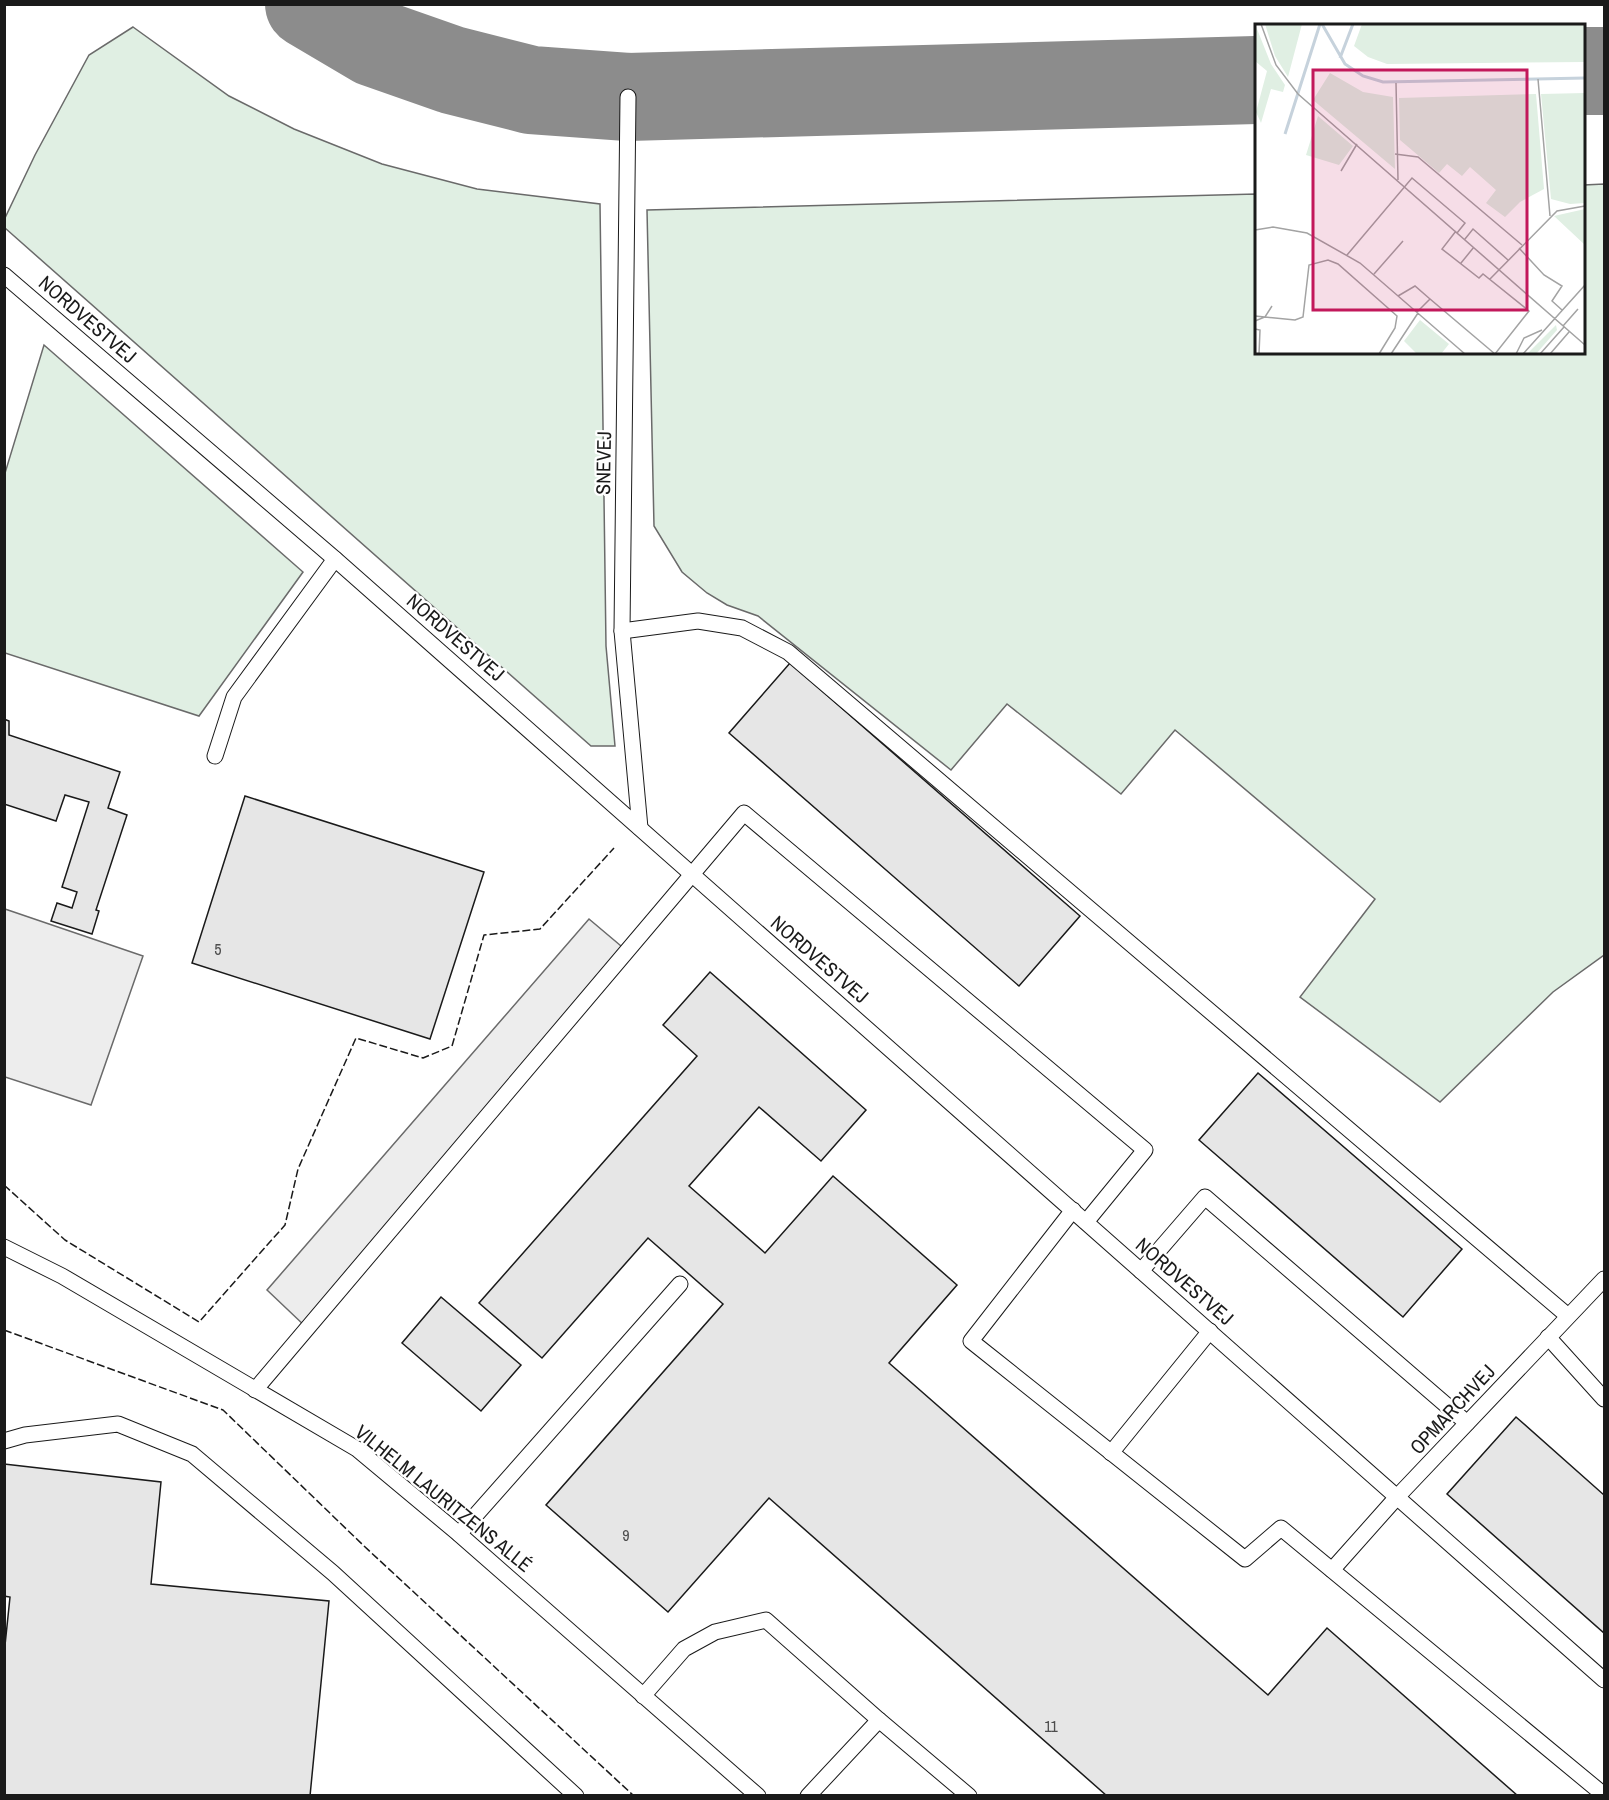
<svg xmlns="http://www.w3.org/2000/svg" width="1609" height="1800" font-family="'Archivo Narrow',sans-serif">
<rect width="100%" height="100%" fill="#fff"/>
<!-- green -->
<g fill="#e0efe3" stroke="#6a6a6a" stroke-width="1.5">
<path d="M133,27L229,96L294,129L382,164L477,189L600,204L606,646L615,746H591L5,228V218L35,155L89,55Z"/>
<path d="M1604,184V955L1553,992L1440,1102L1300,997L1375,899L1175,730L1121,794L1007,704L951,770L758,616L727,605L707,593L682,572L654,526L647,210L1256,194V352H1584V185Z"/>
<path d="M44,345L303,572L199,716L5,653V473Z"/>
</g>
<!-- parking -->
<g fill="#ededed" stroke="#6a6a6a" stroke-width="1.5">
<path d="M5,909L143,956L91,1105L5,1077Z"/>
<path d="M589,919L627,951L307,1328L267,1290Z"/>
</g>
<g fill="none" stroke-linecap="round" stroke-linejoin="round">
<!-- taxiway -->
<g stroke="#8c8c8c" stroke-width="88">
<path d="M309,4L375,43L452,70L531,90L628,97L1256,80"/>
<path d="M1584,71H1604"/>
</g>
</g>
<!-- building -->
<g fill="#e6e6e6" stroke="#1a1a1a" stroke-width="1.5">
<path d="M790,663L1080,916L1019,986L729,733Z"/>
<path d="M4,719L9,721V735L120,772L108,808L127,815L96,910L99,911L92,934L51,921L57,903L72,908L77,892L62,887L89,802L65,795L56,821L4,804Z"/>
<path d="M245,796L484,872L430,1039L192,963Z"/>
<path d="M710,972L866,1110L821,1161L759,1107L689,1186L765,1253L833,1176L957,1285L889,1363L1268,1695L1327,1628L1518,1796H1107L769,1498L668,1612L546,1505L723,1304L648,1238L542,1358L479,1303L697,1056L663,1025Z"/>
<path d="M1258,1073L1462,1249L1403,1317L1199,1140Z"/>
<path d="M441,1297L521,1365L481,1411L402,1343Z"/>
<path d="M1516,1417L1604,1495V1633L1447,1494Z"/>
<path d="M4,1464L161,1482L151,1584L329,1601L310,1796H4V1655L10,1597L4,1596Z"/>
</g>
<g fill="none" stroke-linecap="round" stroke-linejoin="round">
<!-- lane casing -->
<g stroke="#1a1a1a" stroke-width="17">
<g id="lane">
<path d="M628,97L622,631L640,828"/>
<path d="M4,275L335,559L1604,1680"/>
<path d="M622,631L698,621L742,628L788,652L1568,1316"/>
<path d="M215,756L234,697L335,559"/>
<path d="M1073,1210L971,1341L1245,1559L1281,1528L1604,1795"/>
<path d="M4,1247L62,1276L357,1449L459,1534L758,1796"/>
<path d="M1141,1271L1205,1197L1467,1423"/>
<path d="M1548,1337L1604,1399"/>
<path d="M255,1390L744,813L1145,1150L1086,1222"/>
<path d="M4,1441L25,1435L118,1424L192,1454L333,1573L576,1796"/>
<path d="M1111,1453L1210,1331"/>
<path d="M459,1534L680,1284"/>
<path d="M1332,1570L1397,1497L1604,1279"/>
<path d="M643,1696L684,1649L715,1632L766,1620L879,1720"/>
<path d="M808,1796L879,1720L969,1796"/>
</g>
</g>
<!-- lane -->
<use href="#lane" stroke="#fff" stroke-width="15"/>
<!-- fence -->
<g stroke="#1a1a1a" stroke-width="1.5" stroke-dasharray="8 3" stroke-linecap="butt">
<path d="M4,1185L65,1240L199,1322L285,1225L298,1169L356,1038L423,1058L452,1046L484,935L540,929L614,848"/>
<path d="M4,1330L223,1410L364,1546L634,1796"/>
</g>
</g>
<g text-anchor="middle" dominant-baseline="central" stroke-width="4.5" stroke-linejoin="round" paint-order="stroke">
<!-- number labels -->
<g font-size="16" fill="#4d4d4d">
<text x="218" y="949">5</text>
<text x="626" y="1535">9</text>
<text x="1051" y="1726">11</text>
</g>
<!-- street labels -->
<g font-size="20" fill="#1a1a1a" stroke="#fff">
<text transform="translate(88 319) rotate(41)">NORDVESTVEJ</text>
<text transform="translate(603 463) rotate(-89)">SNEVEJ</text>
<text transform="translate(456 637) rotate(41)">NORDVESTVEJ</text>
<text transform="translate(820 959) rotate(41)">NORDVESTVEJ</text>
<text transform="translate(1185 1281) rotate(41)">NORDVESTVEJ</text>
<text transform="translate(1452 1409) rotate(-47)">OPMARCHVEJ</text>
<text transform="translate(444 1498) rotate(39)">VILHELM LAURITZENS ALLÉ</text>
</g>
</g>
<!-- overview -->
<g transform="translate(1255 24)">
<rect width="330" height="330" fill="#fff"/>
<path d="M0,0L16,40L30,61L28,68L16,65L6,99L1,88L12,47L0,37ZM10,0H47L33,53L20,32ZM107,0H330V38L132,40L113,33L99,22ZM75,49L108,68L138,73L140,145L58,76ZM330,69V179L315,180L296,175L286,70ZM281,70L289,165L265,178L250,193L231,179L241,166L215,143L207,152L192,140L184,149L145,116L144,74ZM63,92L98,122L84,141L51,131ZM330,185V221L299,192ZM165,296L194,320L186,330H162L149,317ZM301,301L302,306L281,330H272Z" fill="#e0efe3"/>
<path fill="none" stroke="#c6d2dc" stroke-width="3" d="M67,0L90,40L108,52L128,58L330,54M85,34L98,0M30,110L65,0"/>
<path fill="none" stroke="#a3a3a3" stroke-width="1.5" d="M6,0L21,41L43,70L330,321M283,55L295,192M141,59L143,156M140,130L163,133L267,221M86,147L102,120M0,206L18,203L52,209L105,239L210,330M210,215L218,205L253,236M264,224L289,251L307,262L297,277L307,286M92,231L157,154L210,199L202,209M206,239L219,223M119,250L148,217M235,255L302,187L330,182M143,272L160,262L175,275M162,288L175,275L240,330L274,287L228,250L224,254L187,225L201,207M0,292L40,296L48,293L54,241L73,236L83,240L142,292L140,304L124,330M0,297L10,293L17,282M308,302L323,285M0,305L5,306L4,330M136,330L163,289M261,330L269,314L287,306M268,330L330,261M285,330L309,303M295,330L314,308"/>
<path fill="#c2185b" fill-opacity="0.15" stroke="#c2185b" stroke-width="3" d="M58,46H272V286H58Z"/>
<rect width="330" height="330" fill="none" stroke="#1a1a1a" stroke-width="3"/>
</g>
<!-- border -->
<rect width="1609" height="1800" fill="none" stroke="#1a1a1a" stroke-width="12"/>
</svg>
